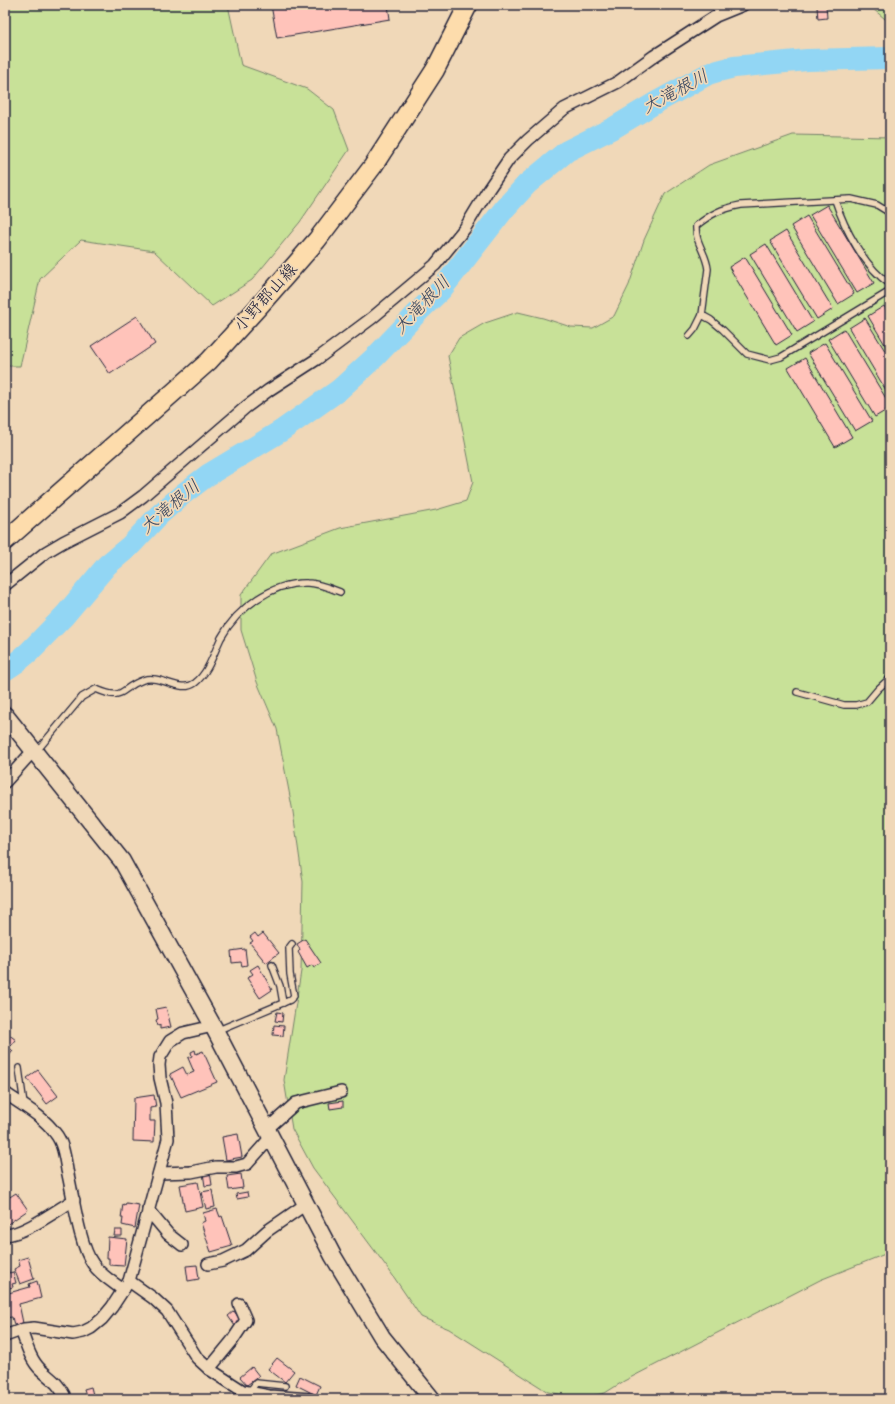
<svg xmlns="http://www.w3.org/2000/svg" width="895" height="1404" font-family="'Indie Flower','Klee One',sans-serif">
<rect width="100%" height="100%" fill="#f0d8b8"/>
<filter id="ink" filterUnits="userSpaceOnUse"><feTurbulence type="fractalNoise" baseFrequency=".025" numOctaves="2"/><feDisplacementMap in="SourceGraphic" scale="8" xChannelSelector="R" yChannelSelector="G"/><feConvolveMatrix kernelMatrix="1 2 1 2 8 2 1 2 1" color-interpolation-filters="sRGB"/></filter>
<g filter="url(#ink)">
<!-- green -->
<g fill="#c8e198" stroke="#75826a">
<path d="M5,5H228L241,65L307,89L334,110L349,150L300,222L252,280L212,306L154,251L81,240L40,279L20,366H5Z"/>
<path d="M871,5H890V23L873,9Z"/>
<path d="M793,135L890,137V1252L820,1280L624,1381L605,1393L582,1398L548,1392L449,1329L421,1317L389,1270L313,1168L292,1129L284,1080L301,971L303,882L293,812L277,729L257,682L241,630V595L271,554L340,528L436,510L466,501L473,482L448,356L459,338L485,323L518,312L543,318L571,327L593,328L614,316L629,285L644,240L665,194L709,165Z"/>
</g>
<g fill="none" stroke-linecap="round" stroke-linejoin="round">
<!-- river -->
<path stroke="#92d6f4" stroke-width="22" d="M5,670L17,662L29,652L65,615L107,565L130,546L159,515L183,494L208,475L281,431L339,390L375,357L421,309L441,290L505,208L527,184L567,151L615,127L655,103L708,74L718,71L734,67L807,60L890,58"/>
</g>
<!-- building -->
<g fill="#ffc3ba" stroke="#22223b">
<path d="M271,5H388L390,19L277,38Z"/>
<path d="M826,5L827,18L818,19L817,7Z"/>
<path d="M827,205L874,283L857,293L810,215Z"/>
<path d="M807,216L854,294L838,304L791,226Z"/>
<path d="M786,231L833,309L817,319L770,241Z"/>
<path d="M766,244L813,322L797,332L750,254Z"/>
<path d="M745,257L792,335L776,345L729,267Z"/>
<path d="M884,306L890,316V353L868,316Z"/>
<path d="M137,316L155,344L110,374L91,346Z"/>
<path d="M865,318L890,359V397L849,328Z"/>
<path d="M844,329L890,405V408L875,417L828,339Z"/>
<path d="M825,343L872,421L855,431L808,353Z"/>
<path d="M805,358L852,437L835,447L788,368Z"/>
<path d="M255,933L258,937L263,933L279,953L266,963L250,943L253,941L250,937Z"/>
<path d="M305,939L321,963L314,968L312,965L307,968L298,952L300,950L297,944Z"/>
<path d="M245,949L247,965L242,966L241,962L232,963L231,951Z"/>
<path d="M258,965L272,990L260,998L247,978L253,974L250,970Z"/>
<path d="M166,1007L171,1027L160,1029V1025L158,1026L156,1020L158,1019L156,1009Z"/>
<path d="M277,1012L283,1013L282,1022L275,1021Z"/>
<path d="M274,1025L284,1026L283,1036L273,1035Z"/>
<path d="M8,1034L16,1040L11,1046L5,1042V1038Z"/>
<path d="M5,1044L13,1051L5,1060Z"/>
<path d="M195,1050L196,1054L203,1051L217,1082L181,1097L170,1074L183,1067L187,1075L194,1072L188,1058L192,1056L191,1052Z"/>
<path d="M38,1070L58,1096L47,1104L27,1078Z"/>
<path d="M154,1095L156,1107L150,1108V1121H155L154,1142L133,1141L134,1098Z"/>
<path d="M343,1101V1107L330,1109L329,1103Z"/>
<path d="M238,1134L242,1157L226,1160L222,1137Z"/>
<path d="M210,1172L212,1185L205,1186L203,1173Z"/>
<path d="M241,1174L243,1188L229,1190L227,1176Z"/>
<path d="M198,1182L203,1207L185,1211L180,1185Z"/>
<path d="M212,1190L215,1207L206,1209L202,1192Z"/>
<path d="M247,1192L248,1197L237,1199L236,1194Z"/>
<path d="M16,1193L28,1210L5,1226V1200Z"/>
<path d="M126,1203L139,1205L135,1228L122,1225L123,1218H121L123,1204L125,1205Z"/>
<path d="M217,1209L220,1217L222,1216L232,1246L211,1252L201,1223L205,1221L203,1213Z"/>
<path d="M115,1230H122V1236H114Z"/>
<path d="M108,1237L127,1239L124,1266L109,1265V1258H107Z"/>
<path d="M28,1257L34,1279L20,1284L14,1269L20,1266L18,1260Z"/>
<path d="M5,1258L9,1273L13,1272L16,1283L12,1284L13,1287L5,1289Z"/>
<path d="M197,1265L199,1279L188,1281L186,1266Z"/>
<path d="M37,1281L41,1298L19,1304L23,1323L14,1325L12,1317L5,1318V1294L30,1287L29,1284Z"/>
<path d="M234,1311L241,1321L235,1326L228,1316Z"/>
<path d="M277,1358L294,1371L285,1382L268,1369Z"/>
<path d="M252,1367L259,1376L247,1385L240,1377Z"/>
<path d="M300,1376L320,1386L316,1395L296,1385Z"/>
<path d="M91,1387L94,1399H87L84,1389Z"/>
</g>
<g fill="none" stroke-linecap="round" stroke-linejoin="round">
<!-- lane casing -->
<g stroke="#22223b" stroke-width="8">
<g id="lane">
<path d="M835,200C844,228 865,268 890,284"/>
<path d="M702,315L711,320L723,330L747,354L770,360L781,357L890,291"/>
<path d="M689,336L695,329L702,315L708,269C706,252 695,243 696,226C712,213 721,209 741,205L851,199L877,205L890,213"/>
<path d="M797,692L844,705H856L867,702L878,689L890,678"/>
<path d="M36,752L82,697L96,689C126,702 119,688 143,680C161,674 180,694 195,683C209,672 214,652 221,638C237,608 273,582 307,583C318,583 330,588 340,592"/>
<path d="M272,965L280,986L283,1003"/>
<path d="M216,1031L290,1000L294,996L290,974L289,948L292,944"/>
<path d="M19,1068L24,1105"/>
<path d="M249,1392L256,1383L285,1386"/>
</g>
</g>
<!-- street casing -->
<g stroke="#22223b" stroke-width="14">
<g id="street">
<path d="M5,585L46,552L63,542L120,513L143,496L246,407L269,390L317,359L372,318L422,276L435,265L465,228L488,190L509,159L528,140L564,109L618,82L654,56L716,16L743,5"/>
<path d="M5,782L33,751"/>
<path d="M5,1093C22,1105 43,1116 55,1133C63,1142 65,1158 67,1170C73,1194 79,1245 93,1264C100,1275 113,1282 123,1290"/>
<path d="M267,1129L296,1103L341,1092"/>
<path d="M159,1173L191,1172L216,1167H236L247,1164L271,1137"/>
<path d="M148,1210L168,1234L182,1245"/>
<path d="M5,1235C23,1235 57,1210 74,1200"/>
<path d="M208,1264L223,1261L246,1250L267,1231L306,1204"/>
<path d="M129,1281L153,1298L167,1311L197,1358L209,1369L243,1391L269,1396L310,1399"/>
<path d="M21,1330C26,1343 30,1360 41,1370C51,1379 58,1383 64,1395"/>
<path d="M5,1336L24,1329L34,1328L73,1334L83,1332L91,1328L102,1319L112,1307L129,1281L168,1139L166,1103L160,1078L159,1065L160,1057L170,1041L183,1033L213,1026"/>
<path d="M209,1369L232,1341L246,1320L239,1304"/>
</g>
</g>
<!-- secondary casing -->
<g stroke="#22223b" stroke-width="19">
<path id="secondary" d="M5,715L122,861L213,1026L333,1256L382,1337L432,1399"/>
</g>
<!-- primary casing -->
<g stroke="#22223b" stroke-width="21">
<path id="primary" d="M5,541L209,361L261,304L317,240L373,166L435,70L468,5"/>
</g>
<!-- lane -->
<use href="#lane" stroke="#f0d8b8" stroke-width="5.5"/>
<!-- street -->
<use href="#street" stroke="#f0d8b8" stroke-width="11"/>
<!-- secondary -->
<use href="#secondary" stroke="#f0d8b8" stroke-width="16"/>
<!-- primary -->
<use href="#primary" stroke="#fddcac" stroke-width="18"/>
</g>
</g>
<g text-anchor="middle" dominant-baseline="central" stroke-width="3.5" stroke-linejoin="round" paint-order="stroke">
<!-- street labels -->
<g font-size="17" fill="#22223b" stroke="#f0d8b8">
<text transform="translate(266 298) rotate(-48)">小野郡山線</text>
</g>
<!-- water labels -->
<g font-size="18" font-style="italic" fill="#384660" stroke="#f0d8b8">
<text transform="translate(676 93) rotate(-28)">大滝根川</text>
<text transform="translate(423 306) rotate(-46)">大滝根川</text>
<text transform="translate(171 508) rotate(-40)">大滝根川</text>
</g>
</g>
<!-- margin -->
<rect width="895" height="1404" fill="none" stroke="#f0d8b8" stroke-width="20"/>
<rect x="10" y="10" width="875" height="1384" fill="none" stroke="#22223b" stroke-width="1.5" filter="url(#ink)"/>
</svg>
